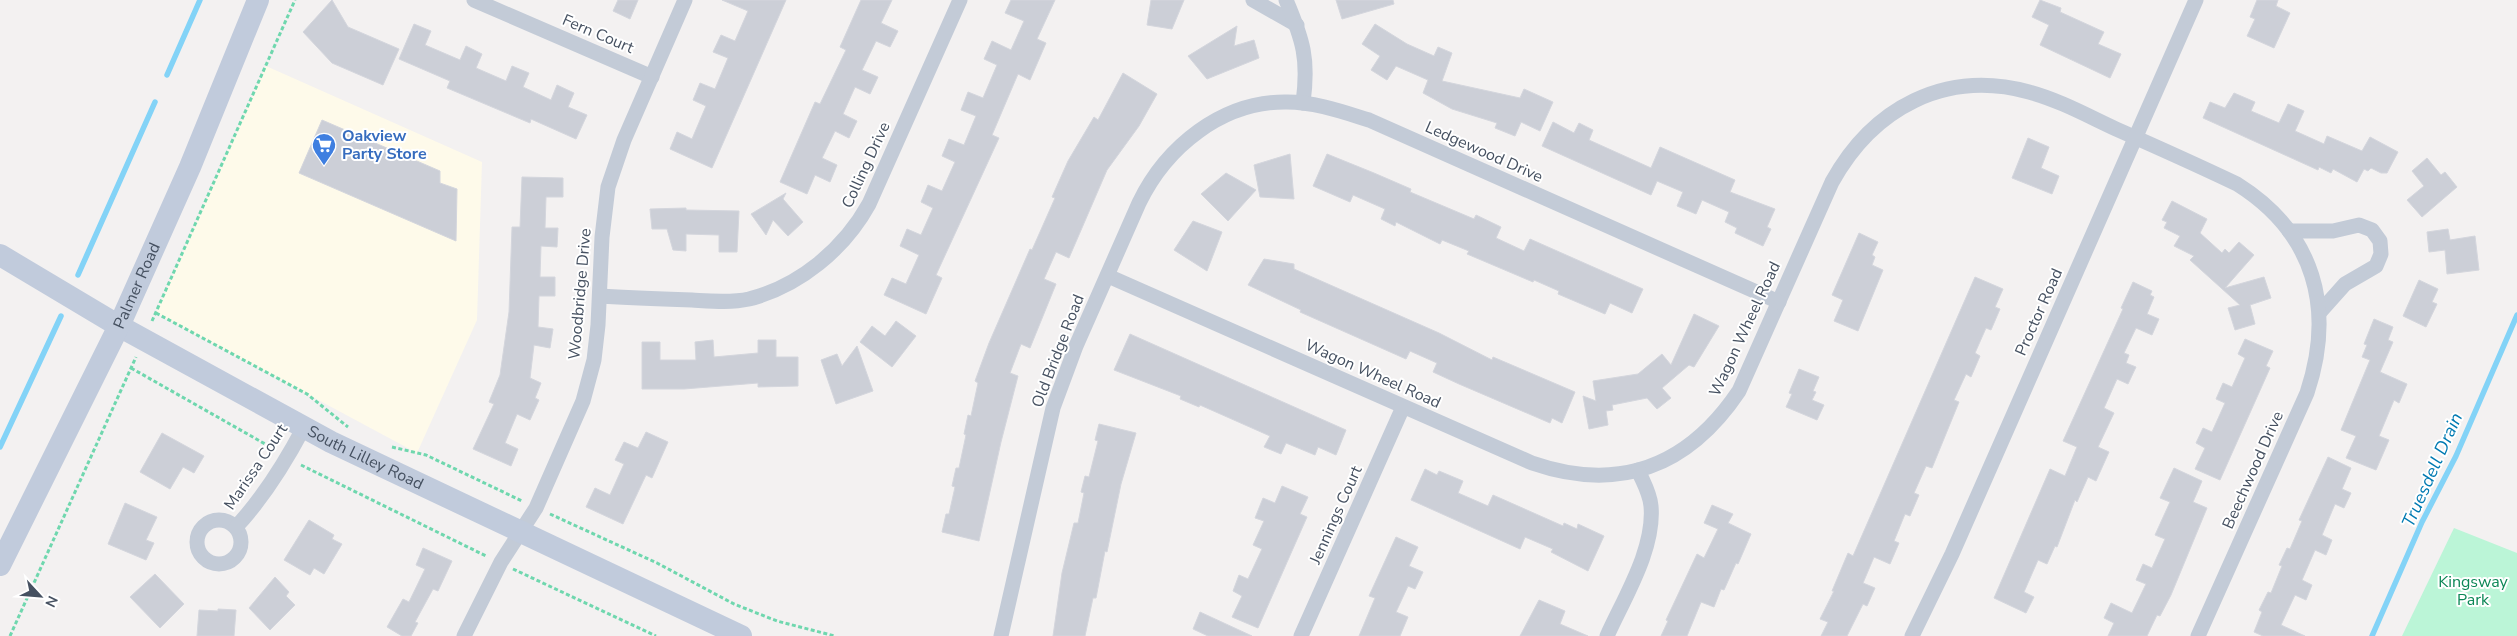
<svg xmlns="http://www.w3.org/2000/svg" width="2517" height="636" font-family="'Nunito Sans',sans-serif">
<rect width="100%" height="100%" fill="#f3f1f1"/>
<!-- commercial -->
<path fill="#fefaea" d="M266,66L482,162L477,320L417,453L156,313Z"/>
<!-- green -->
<path fill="#bbf5d7" d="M2454,528L2517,553V636H2402Z"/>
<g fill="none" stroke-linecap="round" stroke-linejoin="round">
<!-- stream -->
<g stroke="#83d3f7" stroke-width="5.5">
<path d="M167,75L200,0"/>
<path d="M78,275L155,102"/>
<path d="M0,447L61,316"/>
<path d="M2372,636L2422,522L2456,456L2517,315"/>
</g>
</g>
<!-- building -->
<g fill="#cccfd7" stroke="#d4d6dd">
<path d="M332,0L348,27L399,49L383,85L332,63L303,32Z"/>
<path d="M618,0H638L630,19L613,11Z"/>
<path d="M722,0H786L712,168L670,149L677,132L692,139L706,106L693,100L700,83L715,89L728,58L713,52L721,35L735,41L748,11Z"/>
<path d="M861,0H892L881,23L898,31L890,47L876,41L862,70L878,77L870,94L855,87L843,114L857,121L849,138L835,131L822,158L837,165L830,182L815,175L807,194L780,182L815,102L820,104L846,50L840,47Z"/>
<path d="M1011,0H1055L1037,39L1046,43L1030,80L1018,74L992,135L999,138L936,275L942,278L926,314L884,295L892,278L906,284L919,255L900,246L907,229L921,235L933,208L921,202L928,185L942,191L955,162L942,156L949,139L964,145L976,116L961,110L968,92L983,98L997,65L984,59L992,41L1011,50L1024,21L1005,13Z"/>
<path d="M1151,0H1184L1172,29L1147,25Z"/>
<path d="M1336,0H1393L1394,4L1342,19Z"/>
<path d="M2040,0L2061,8L2060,12L2104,32L2098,44L2121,54L2110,78L2040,45L2049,25L2032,17Z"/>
<path d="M2257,0H2278L2276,6L2290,13L2274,48L2247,36L2255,19L2250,17Z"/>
<path d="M414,24L431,31L425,45L460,60L466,46L482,54L476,68L506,81L512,66L529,73L523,87L551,100L557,85L574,93L568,107L587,115L576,139L531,119L530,123L447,88L450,81L399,59Z"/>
<path d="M1375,24L1407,44L1434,56L1438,47L1452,53L1442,81L1520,98L1524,89L1553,102L1540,131L1521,122L1515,136L1495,128L1497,123L1452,109L1423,93L1428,80L1396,66L1387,80L1371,70L1380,56L1362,44Z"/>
<path d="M1237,26L1234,46L1254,40L1259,58L1207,79L1188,56Z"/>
<path d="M1123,73L1157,94L1139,126L1107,170L1069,258L1056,252L1044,279L1056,284L1030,348L1021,344L1010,373L1018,376L1001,442L979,541L942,532L946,514H949L955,487L952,486L956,468H959L966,435L964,434L968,415L971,416L978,383L975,381L989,343L1030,249L1032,250L1055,198L1052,197L1068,161L1094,117L1098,120Z"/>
<path d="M2234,93L2255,102L2251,111L2279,123L2288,104L2304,111L2295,131L2324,144L2327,136L2362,151L2370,137L2398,152L2387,173H2381L2371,168L2368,171L2364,169L2357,182L2333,169L2331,173L2319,167L2318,170L2203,118L2210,102L2225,108Z"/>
<path d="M322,120L440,171V183L457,189L456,241L299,173Z"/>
<path d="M1553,122L1574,133L1579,123L1593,130L1589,140L1651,168L1660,147L1735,180L1730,192L1775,209L1767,227L1771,229L1763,246L1735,233L1737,228L1725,222L1729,212L1702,200L1696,214L1677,206L1683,192L1657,181L1651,195L1542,146Z"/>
<path d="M2028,138L2049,147L2041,168L2059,176L2052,194L2012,178Z"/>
<path d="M1290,154L1294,199L1260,197L1254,165Z"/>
<path d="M1327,154L1374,173L1411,189L1410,192L1474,219L1476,215L1501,227L1496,238L1524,251L1530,239L1643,289L1632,313L1610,303L1605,314L1558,294L1559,291L1534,280L1533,282L1467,254L1469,251L1442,240L1440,244L1396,222L1395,226L1381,219L1385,209L1353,195L1350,202L1313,186Z"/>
<path d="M2427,158L2441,175L2445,172L2457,187L2422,217L2407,200L2424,186L2412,171Z"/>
<path d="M1226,173L1256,190L1228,221L1201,194Z"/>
<path d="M522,177L563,178V197H546L545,228H558L557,247L541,246L540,277H555V296H539L538,327L553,329L550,348L534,345L530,378L541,383L535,398L539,400L530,420L517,414L505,443L518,449L511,466L473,449L494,404L489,402L500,375L509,312L512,227H520Z"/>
<path d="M786,193L783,199L803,222L788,236L773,220L766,235L751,214Z"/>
<path d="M2172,201L2207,219L2200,233L2222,253L2225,249L2229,253L2239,242L2254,255L2225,288L2264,277L2271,298L2250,305L2255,324L2235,330L2228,308L2240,305L2190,260L2194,256L2174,246L2180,236L2164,228L2167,222L2162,220Z"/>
<path d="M686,208V210L739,211L737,252H719V235L686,234V251L673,250L667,229H652L650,209Z"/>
<path d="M1193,221L1222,232L1207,271L1174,250Z"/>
<path d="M2448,229L2450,240L2475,236L2479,270L2447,274L2445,250L2429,252L2427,232Z"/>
<path d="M1859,233L1878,242L1872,255L1875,257L1872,265L1883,270L1858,331L1834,321L1843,300L1832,295Z"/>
<path d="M1264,259L1294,264V269L1439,333L1492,360L1493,357L1575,392L1562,423L1552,418L1550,423L1459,384L1433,372L1437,363L1410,351L1406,359L1300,312L1301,310L1248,285Z"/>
<path d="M1975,277L2003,289L1995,307L2000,309L1991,330L1986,328L1975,353L1980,356L1971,377L1966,374L1954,400L1959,402L1932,468L1926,466L1914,493L1919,495L1910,516L1905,514L1894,541L1899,543L1890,564L1874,557L1863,583L1875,588L1867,606L1863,604L1847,636H1821L1828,622L1820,619L1834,591H1832L1848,553L1853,556Z"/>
<path d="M2419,280L2438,289L2432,302L2437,304L2426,327L2403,316Z"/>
<path d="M2133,282L2152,291L2150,295L2154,297L2147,314L2159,319L2152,335L2136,328L2124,353L2129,355L2126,363L2136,367L2128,384L2117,379L2104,408L2114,413L2098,447L2109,452L2096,481L2088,477L2077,502L2075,500L2057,547L2055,546L2047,564L2038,560L2024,592L2034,597L2026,613L1994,598L2050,469L2065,476L2077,447L2063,441L2123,309L2121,308Z"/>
<path d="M1694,314L1719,326L1694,367L1689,365L1662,388L1671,398L1657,409L1647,398L1612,405L1613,410L1606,411L1608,425L1589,429L1583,396L1596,401L1593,381L1638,374L1662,354L1671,365Z"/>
<path d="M2374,319L2393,327L2388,340L2393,342L2380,372L2407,384L2399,403L2394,400L2379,436L2389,440L2376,470L2346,458L2356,436L2341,430L2370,360L2362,357L2367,345L2364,344Z"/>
<path d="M896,321L916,336L892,367L860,342L872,326L885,336Z"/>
<path d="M1130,334L1346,430L1336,455L1318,447L1315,455L1286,443L1281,454L1264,447L1270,436L1200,405L1199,407L1180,399L1181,396L1114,370Z"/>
<path d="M2245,339L2273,351L2266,366L2270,368L2220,480L2195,469L2205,448L2196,443L2203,428L2212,432L2225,403L2216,399L2223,383L2232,387L2245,358L2238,354Z"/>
<path d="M713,340L714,357L758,353V340H776V357H798V386L758,387V383L684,389H642V342H660V360H696L695,342Z"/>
<path d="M857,346L873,391L836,404L821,360L837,354L842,366Z"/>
<path d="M1799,369L1819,377L1813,391L1816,392L1812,400L1824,405L1817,420L1786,407L1792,394L1789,393Z"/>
<path d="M1099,424L1136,433L1121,484L1107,552L1105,551L1096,598H1093L1085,636H1053L1062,573L1074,523H1078L1084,493L1081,492L1085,476L1089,477L1098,441L1095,440Z"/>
<path d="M646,432L668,442L652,478L646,475L623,524L586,507L595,488L610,495L624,464L615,460L624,442L638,448Z"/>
<path d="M162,433L204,456L194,473L183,467L170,489L140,472Z"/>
<path d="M2328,457L2351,468L2342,489L2351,493L2344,508L2335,504L2322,535L2332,540L2326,555L2315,550L2302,580L2312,585L2306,600L2295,595L2281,625L2305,636H2263L2254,632L2262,612L2259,610L2268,592L2271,593L2282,566L2279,565L2287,548L2290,549L2302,521L2299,520Z"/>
<path d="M2174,468L2202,481L2193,502L2207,508L2171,595L2160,616L2157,615L2147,636H2108L2114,623L2104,618L2111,603L2132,613L2146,584L2136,580L2143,564L2152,568L2165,539L2155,535L2170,502L2160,498Z"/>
<path d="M1425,469L1437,475L1439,471L1463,481L1458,493L1488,506L1493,495L1563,526L1564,523L1577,529L1578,524L1604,536L1588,571L1551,552L1553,549L1525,537L1520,549L1411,500Z"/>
<path d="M1282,486L1308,497L1300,514L1307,517L1258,628L1232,617L1242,596L1233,591L1239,575L1248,579L1262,549L1253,545L1264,521L1255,518L1263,498L1275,503Z"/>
<path d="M125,503L157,517L146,540L154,543L146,560L108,544Z"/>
<path d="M1712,505L1733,514L1728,523L1751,534L1738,564L1736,563L1724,590L1721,589L1714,607L1701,602L1687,636H1661L1668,621L1666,620L1697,554L1704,558L1718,529L1704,523Z"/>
<path d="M309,520L334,535L332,539L342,544L324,574L314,568L310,575L284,560Z"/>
<path d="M1396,537L1418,547L1409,566L1423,572L1415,589L1408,586L1396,612L1408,617L1400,636H1359L1375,598L1369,596Z"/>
<path d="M423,548L452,561L438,591L433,589L415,622L418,623L411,636H402L387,627L403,599L409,602L425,569L416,565Z"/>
<path d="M155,574L184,604L160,628L130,597Z"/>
<path d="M275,577L289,592L286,596L295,605L270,630L249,608Z"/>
<path d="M1539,600L1565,611L1560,624L1588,636H1520Z"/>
<path d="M218,609L236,610L234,636H197L199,610L218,611Z"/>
<path d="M1200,612L1252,636H1208L1193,629Z"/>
</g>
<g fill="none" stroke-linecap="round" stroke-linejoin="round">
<!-- path -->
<g stroke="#6fd7ae" stroke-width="3" stroke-dasharray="4 2.5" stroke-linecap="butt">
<path d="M156,313L307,394L348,427"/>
<path d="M152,321L295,0"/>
<path d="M131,368L274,449"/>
<path d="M392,447L426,455L522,501"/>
<path d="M301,465L486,556"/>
<path d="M550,514L657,563L734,604L777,621L835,636"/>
<path d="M513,569L656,636"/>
<path d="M10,636L136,357"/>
</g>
<!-- street -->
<g stroke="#c3cbd7" stroke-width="15">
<path d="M474,0L652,77"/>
<path d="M1253,0L1297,25"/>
<path d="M1286,0C1303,40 1309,59 1303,103"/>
<path d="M2289,231H2333L2359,225L2372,230L2380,241L2381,254L2376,266L2345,284L2320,312"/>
<path d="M1108,276L1532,463C1619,493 1688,467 1739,391L1832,182C1873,108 1945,69 2029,92C2059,100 2088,116 2116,129C2157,147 2197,165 2237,184C2315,233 2335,309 2307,393L2198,636"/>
<path d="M600,296C631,298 661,299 692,300C710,301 731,303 749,299C800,286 844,249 869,204L960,0"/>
<circle cx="219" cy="542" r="22"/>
<path d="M236,527C264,497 285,463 304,427"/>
<path d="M464,636L501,562L536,508L583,401L594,360L598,325L602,237L608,187L624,140L685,0"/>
<path d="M1001,636L1053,408L1076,346L1139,203C1166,147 1222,101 1287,102C1315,102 1343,112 1369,120L1779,302"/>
<path d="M1301,636L1403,407"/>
<path d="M1607,636C1624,598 1655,549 1651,506C1650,493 1643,482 1638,470"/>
<path d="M1912,636L1952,554L2196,0"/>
</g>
<!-- secondary -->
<g stroke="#c1cbdc" stroke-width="22">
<path id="s1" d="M0,255L119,326L331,442L741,636"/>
<path id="s2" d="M0,565L119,326L190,167L258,0"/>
</g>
</g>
<!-- icons -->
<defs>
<g id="supermarket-pin" transform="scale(1.25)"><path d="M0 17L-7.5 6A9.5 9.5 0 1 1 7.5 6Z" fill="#3f7fe0" stroke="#fff"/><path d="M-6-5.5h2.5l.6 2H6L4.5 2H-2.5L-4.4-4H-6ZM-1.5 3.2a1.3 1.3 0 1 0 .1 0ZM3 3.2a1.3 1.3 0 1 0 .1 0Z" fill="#fff"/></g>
</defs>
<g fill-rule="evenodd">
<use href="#supermarket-pin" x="324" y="145"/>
</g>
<g text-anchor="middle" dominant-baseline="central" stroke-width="4" stroke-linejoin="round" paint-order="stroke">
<!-- street labels -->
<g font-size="16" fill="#465161" stroke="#fff">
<text transform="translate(598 34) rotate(23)">Fern Court</text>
<text transform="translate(1484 152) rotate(24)">Ledgewood Drive</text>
<text transform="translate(866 165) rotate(-65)">Colling Drive</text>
<text stroke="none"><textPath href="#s2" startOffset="311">Palmer Road</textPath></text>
<text transform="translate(580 294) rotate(-85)">Woodbridge Drive</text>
<text transform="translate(2039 312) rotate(-66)">Proctor Road</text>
<text transform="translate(1745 329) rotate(-65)">Wagon Wheel Road</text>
<text transform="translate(1058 351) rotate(-69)">Old Bridge Road</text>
<text transform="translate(1373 374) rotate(24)">Wagon Wheel Road</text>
<text stroke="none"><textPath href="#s1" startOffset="418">South Lilley Road</textPath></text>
<text transform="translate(256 467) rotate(-56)">Marissa Court</text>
<text transform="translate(2253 470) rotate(-66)">Beechwood Drive</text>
<text transform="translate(1336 515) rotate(-66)">Jennings Court</text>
</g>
<!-- shop labels -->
<g font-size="16" font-weight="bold" fill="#366cbe" stroke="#fff" text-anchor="start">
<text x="342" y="136">Oakview<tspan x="342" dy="18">Party Store</tspan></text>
</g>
<!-- park labels -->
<g font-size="16" fill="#0c8756" stroke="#fff">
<text x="2473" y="582">Kingsway<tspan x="2473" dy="18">Park</tspan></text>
</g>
<!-- water labels -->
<g font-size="18" font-style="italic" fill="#017ab2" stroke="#fff">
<text transform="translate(2432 470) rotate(-66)">Truesdell Drain</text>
</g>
</g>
<!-- north arrow -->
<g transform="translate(40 596) rotate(116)" stroke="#ffffff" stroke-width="4" paint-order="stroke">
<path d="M0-4L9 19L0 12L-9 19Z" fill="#465161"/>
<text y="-8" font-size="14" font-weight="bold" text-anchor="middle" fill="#465161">N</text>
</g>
</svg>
